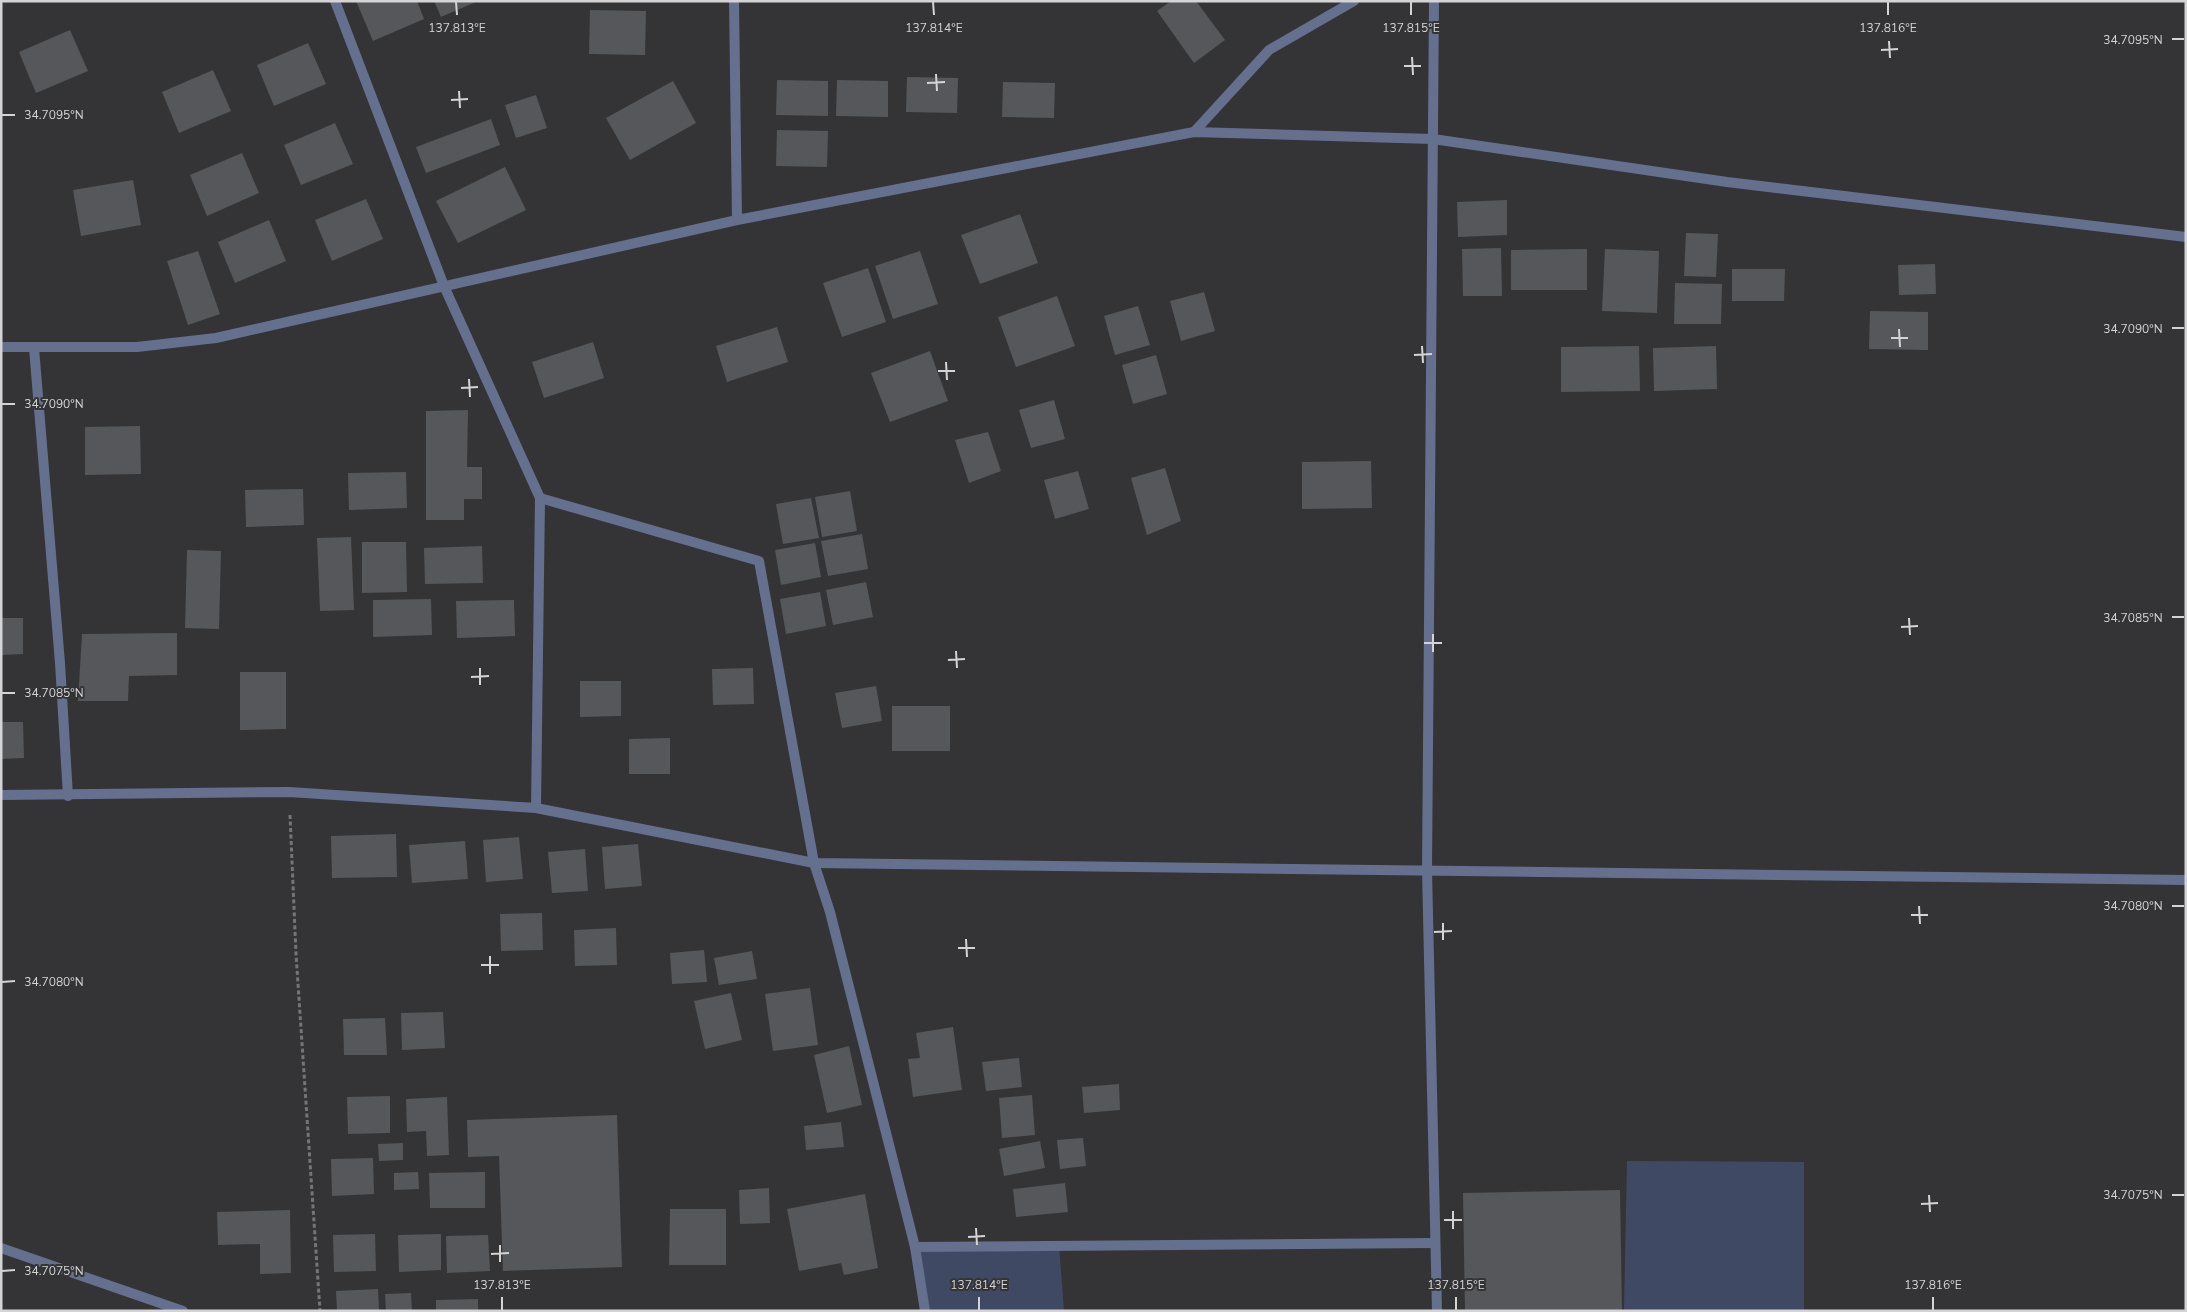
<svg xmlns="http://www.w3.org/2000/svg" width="2187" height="1312" font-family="'Nunito Sans',sans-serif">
<rect width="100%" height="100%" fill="#343437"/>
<!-- green -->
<g fill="#404964">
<path d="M1627,1161L1804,1162V1311H1624Z"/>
<path d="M1059,1245L1064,1311H922L915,1247Z"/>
</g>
<!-- building -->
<g fill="#56575a">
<path d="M356,1H417L424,19L373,41Z"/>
<path d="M434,1H478L441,17Z"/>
<path d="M1171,1H1196L1225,40L1194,63L1157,11Z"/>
<path d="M590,10L646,11L645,55L589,54Z"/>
<path d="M70,30L88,71L36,93L19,52Z"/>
<path d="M308,43L326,84L274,106L257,65Z"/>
<path d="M213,70L231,111L179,133L162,92Z"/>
<path d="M907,77L958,78L957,113L906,112Z"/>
<path d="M777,80L828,81V116L776,115Z"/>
<path d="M837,80L888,81V117L836,116Z"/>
<path d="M673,81L696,123L630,160L606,118Z"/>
<path d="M1003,82L1055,83L1054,118L1002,117Z"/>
<path d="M536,95L547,128L516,138L505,105Z"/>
<path d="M491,119L500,145L426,173L416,147Z"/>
<path d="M335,123L353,164L301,185L284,145Z"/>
<path d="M777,130L828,131L827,167L776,166Z"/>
<path d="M242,153L259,193L207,216L190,175Z"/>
<path d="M505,167L526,210L458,243L436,201Z"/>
<path d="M133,180L141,225L81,236L73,190Z"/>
<path d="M366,199L383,239L332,261L315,220Z"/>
<path d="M1507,200V235L1458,237L1457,202Z"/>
<path d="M1020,214L1038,263L980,284L961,235Z"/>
<path d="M269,220L286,261L235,283L218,242Z"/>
<path d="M1686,233L1718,234L1716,277L1684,276Z"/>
<path d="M1501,248L1502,296H1463L1462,249Z"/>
<path d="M1587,249V290H1511V250Z"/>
<path d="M1605,249L1659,251L1657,313L1602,311Z"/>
<path d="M198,251L220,314L188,325L167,261Z"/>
<path d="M920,251L938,304L893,319L875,266Z"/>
<path d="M1935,264L1936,294L1899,295L1898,265Z"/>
<path d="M868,268L886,322L842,337L823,283Z"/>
<path d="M1732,269H1785L1784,301H1732Z"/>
<path d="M1675,283L1722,284L1721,324H1674Z"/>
<path d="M1204,292L1215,331L1181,341L1170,301Z"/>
<path d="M1057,296L1075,346L1016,367L998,317Z"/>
<path d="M1138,306L1150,345L1115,355L1104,316Z"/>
<path d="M1870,311L1928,312V350L1869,349Z"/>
<path d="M777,327L788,362L727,382L716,346Z"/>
<path d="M593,342L604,378L544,398L532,362Z"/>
<path d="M1639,346L1640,391L1561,392V347Z"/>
<path d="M1716,346L1717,389L1654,391L1653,348Z"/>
<path d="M930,351L948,401L890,422L871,373Z"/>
<path d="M1156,355L1167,394L1133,404L1122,365Z"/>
<path d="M1054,400L1065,439L1031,448L1019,410Z"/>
<path d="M468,410L467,467H482V499H464V520H426V411Z"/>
<path d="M140,426L141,474L85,475V427Z"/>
<path d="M988,432L1001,471L969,483L955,440Z"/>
<path d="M1371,461L1372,508L1302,509V462Z"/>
<path d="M1165,468L1181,521L1147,535L1131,478Z"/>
<path d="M1078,471L1089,509L1055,519L1044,480Z"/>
<path d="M406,472L407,508L349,510L348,473Z"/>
<path d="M303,489L304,525L246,527L245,490Z"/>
<path d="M850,491L857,531L822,537L815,497Z"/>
<path d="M811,498L819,538L783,544L776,504Z"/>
<path d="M862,534L868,569L828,576L821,541Z"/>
<path d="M351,537L354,610L320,611L317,538Z"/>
<path d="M362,542H406L407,592L362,593Z"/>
<path d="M815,543L821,577L781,585L775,550Z"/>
<path d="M482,546L483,583L425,584L424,548Z"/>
<path d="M187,550L221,551L219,629L185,628Z"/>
<path d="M866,582L873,617L833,625L826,590Z"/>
<path d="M820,592L826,626L786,634L780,599Z"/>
<path d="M431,599L432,635L373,637V600Z"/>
<path d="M514,600L515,636L457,638L456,601Z"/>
<path d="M1,618H23V654L1,655Z"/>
<path d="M177,633V675L129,676L128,701H78L82,634Z"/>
<path d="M753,668L754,704L713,705L712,669Z"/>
<path d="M240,672H286V729L240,730Z"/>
<path d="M580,681H621V716L580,717Z"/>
<path d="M876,686L882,721L842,728L835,693Z"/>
<rect x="892" y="706" width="58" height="45"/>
<path d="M1,722H23L24,758L1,759Z"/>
<path d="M670,738V774H629V739Z"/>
<path d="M396,834L397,877L332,878L331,836Z"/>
<path d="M519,837L523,879L486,882L483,840Z"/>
<path d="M465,841L468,879L412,883L409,845Z"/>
<path d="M638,844L642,886L605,889L602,847Z"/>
<path d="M585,849L588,891L552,893L548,852Z"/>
<path d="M542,913L543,950L501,951L500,914Z"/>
<path d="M616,928L617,965L575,966L574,930Z"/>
<path d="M704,950L707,982L672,984L670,953Z"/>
<path d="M752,951L757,979L719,985L714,958Z"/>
<path d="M810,988L818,1045L773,1051L765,994Z"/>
<path d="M731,993L742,1040L705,1049L694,1001Z"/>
<path d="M443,1012L445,1048L402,1050L401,1013Z"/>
<path d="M385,1018L387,1055H344L343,1019Z"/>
<path d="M953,1027L962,1090L913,1097L908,1059L920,1058L916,1033Z"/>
<path d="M849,1046L862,1105L827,1113L814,1055Z"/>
<path d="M1019,1058L1022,1087L986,1091L982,1062Z"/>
<path d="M1119,1084L1120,1110L1084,1113L1082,1087Z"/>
<path d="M1032,1095L1035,1135L1002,1138L999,1098Z"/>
<path d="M390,1096V1133L348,1134L347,1097Z"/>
<path d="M447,1097L449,1155L427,1156L426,1131L407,1132L406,1099Z"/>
<path d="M617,1115L622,1267L503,1271L499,1156L468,1157L467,1120Z"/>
<path d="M841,1122L844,1147L806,1150L804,1126Z"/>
<path d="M1083,1138L1086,1166L1060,1169L1057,1140Z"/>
<path d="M1040,1141L1045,1168L1004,1176L999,1149Z"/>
<path d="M403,1143V1160L379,1161L378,1144Z"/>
<path d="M373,1158L374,1194L332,1196L331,1159Z"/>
<path d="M418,1172L419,1189L394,1190V1173Z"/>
<path d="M485,1172V1208H430L429,1173Z"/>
<path d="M1065,1183L1068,1212L1016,1217L1013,1189Z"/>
<path d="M769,1188L770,1223L740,1224L739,1190Z"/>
<path d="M1620,1190L1622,1311H1465L1463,1193Z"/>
<path d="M865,1194L878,1268L844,1275L841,1263L799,1271L787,1209Z"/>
<path d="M670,1209H726V1265H669Z"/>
<path d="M290,1210L291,1273L260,1274V1244L218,1245L217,1212Z"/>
<path d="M375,1234L376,1271L334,1272L333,1235Z"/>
<path d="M441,1234V1270L399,1272L398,1235Z"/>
<path d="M488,1235L490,1271L447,1273L446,1236Z"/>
<path d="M378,1289L379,1311H337L336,1291Z"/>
<path d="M411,1293L412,1311H386L385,1294Z"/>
<path d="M478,1299V1311H436V1300Z"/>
</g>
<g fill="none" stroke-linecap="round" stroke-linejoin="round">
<!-- path -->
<path stroke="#757577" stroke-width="3" stroke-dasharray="4 2.5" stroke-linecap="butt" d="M290,815L296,954L320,1311"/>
<!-- minor -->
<g stroke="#65708f" stroke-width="10">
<path d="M335,1L444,286L540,498L536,808"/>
<path d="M734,1L737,220"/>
<path d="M1434,1L1427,870L1437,1311"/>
<path d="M1194,132L1269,50L1354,1"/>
<path d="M34,348L60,663L68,796"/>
<path d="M540,498L759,561L814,863L830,912L915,1247L925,1311"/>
<path d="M1,795L289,792L536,808L814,863L2186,880"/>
<path d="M915,1247L1435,1243"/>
<path d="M1,1248L183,1311"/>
</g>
<!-- tertiary -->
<path stroke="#65708f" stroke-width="10" d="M1,347H137L216,338L737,220L1194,132L1433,139L1727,182L2186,237"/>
</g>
<!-- ticks -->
<path fill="none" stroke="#d4d4d6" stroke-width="2" d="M456,2L457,15M933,2L934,15M1411,2V15M1888,2V15M2172,39H2184M1889,41L1890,58M1881,50L1898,49M1412,57L1413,75M1404,66H1421M936,74L937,91M927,83L945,82M459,91L460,108M451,100L468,99M2,115H15M2172,328H2184M1899,329L1900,347M1891,338H1908M1422,346L1423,363M1414,355L1432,354M946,362L947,380M938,371H955M469,379L470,397M461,388L478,387M2,404H15M2172,617H2184M1909,618L1910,635M1901,627L1918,626M1433,634V652M1424,643H1442M956,651L957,668M948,660L965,659M480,668V685M471,677L489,676M2,693H15M1919,906L1920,924M2172,906H2184M1911,915H1928M1443,923V940M1434,932L1452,931M966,939L967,957M958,948H975M490,956V974M481,965H499M2,982L15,981M1929,1195L1930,1212M2172,1195H2184M1921,1204L1938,1203M1453,1211V1229M1444,1220H1462M976,1228L977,1245M968,1237L985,1236M500,1245V1262M491,1254L509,1253M2,1271L15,1270M502,1297V1310M979,1297V1310M1456,1297V1310M1933,1297V1310"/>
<g font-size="12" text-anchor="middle" fill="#d4d4d6" stroke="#343437" stroke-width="4" stroke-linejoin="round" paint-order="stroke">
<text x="457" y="32">137.813°E</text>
<text x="934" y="32">137.814°E</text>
<text x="1411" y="32">137.815°E</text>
<text x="1888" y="32">137.816°E</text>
<text x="2133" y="44">34.7095°N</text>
<text x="54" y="119">34.7095°N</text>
<text x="2133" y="333">34.7090°N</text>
<text x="54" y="408">34.7090°N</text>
<text x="2133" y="622">34.7085°N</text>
<text x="54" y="697">34.7085°N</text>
<text x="2133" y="910">34.7080°N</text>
<text x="54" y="986">34.7080°N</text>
<text x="2133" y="1199">34.7075°N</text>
<text x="54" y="1275">34.7075°N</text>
<text x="502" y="1289">137.813°E</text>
<text x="979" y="1289">137.814°E</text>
<text x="1456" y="1289">137.815°E</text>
<text x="1933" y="1289">137.816°E</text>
</g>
<!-- border -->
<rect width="2187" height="1312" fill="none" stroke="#d4d4d6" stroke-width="5"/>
</svg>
